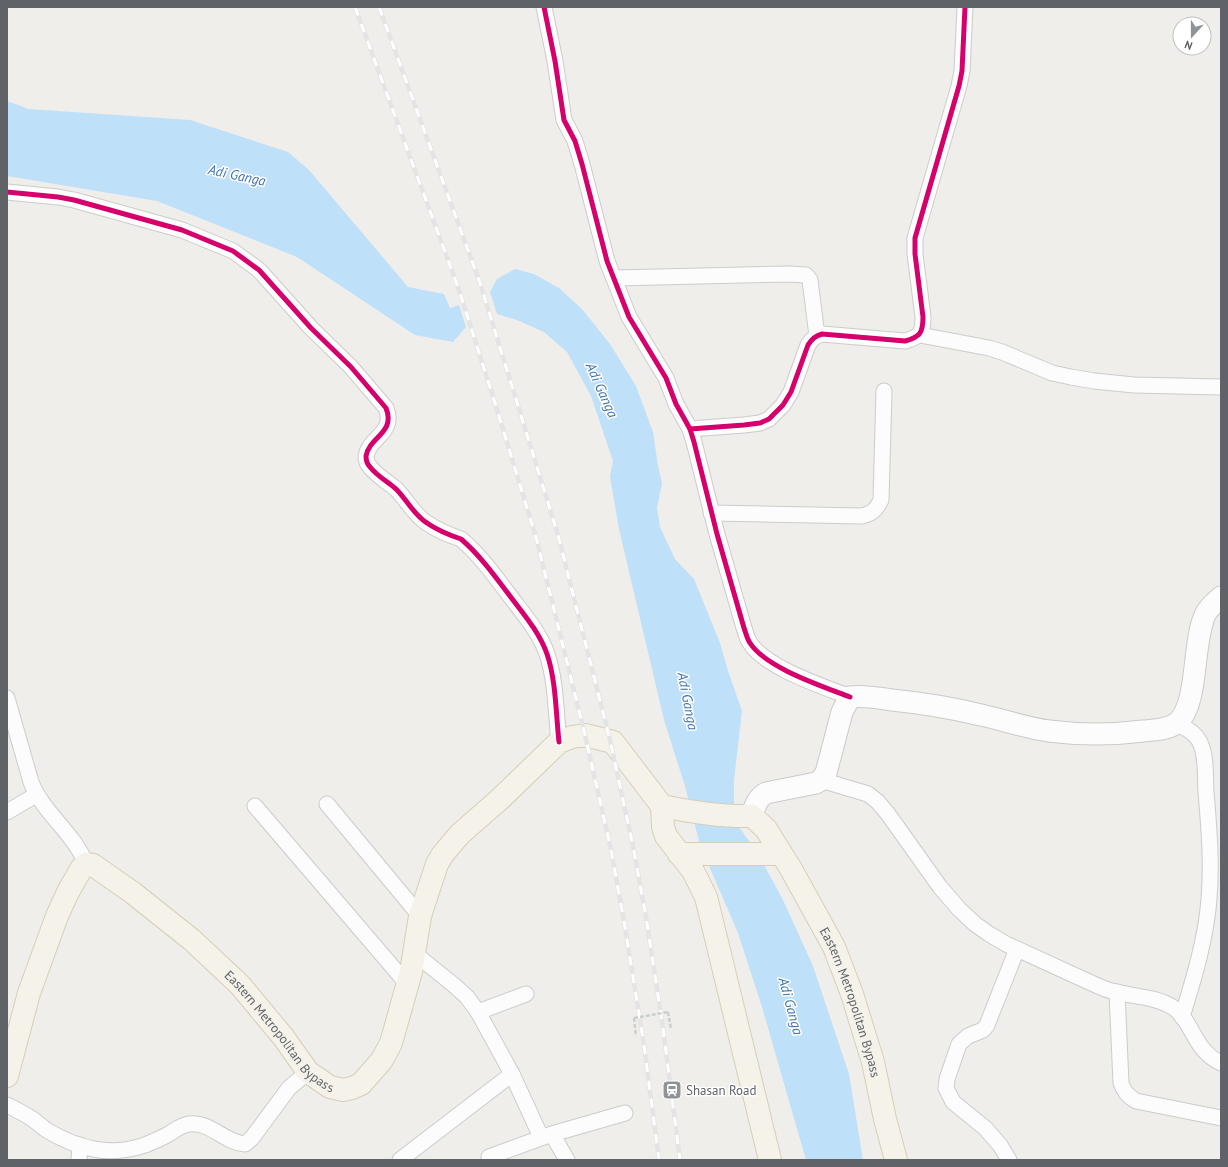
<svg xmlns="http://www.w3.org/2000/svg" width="1228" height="1167" font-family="'PT Sans',sans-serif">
<rect width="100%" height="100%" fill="#efeeea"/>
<!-- water -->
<g fill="#bfe0f9">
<path d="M7,101L29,109L190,120L288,152L309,170L408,287L444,294L450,308L459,305L466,327L453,342L415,335L297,257L157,201L7,176Z"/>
<path d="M515,269L534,274L559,288L582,309L610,344L636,386L653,432L658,466L662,483L657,508L660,527L675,559L694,579L720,643L728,671L742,711L734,780V820L757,852L783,900L813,966L849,1074L863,1160H806L762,1007L738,933L700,845L685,786L664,720L619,529L610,477L613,461L591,396L567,352L544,332L517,320L497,314L490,292L497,279Z"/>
</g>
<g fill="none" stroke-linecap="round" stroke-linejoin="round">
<!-- minor casing -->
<g stroke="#cbcccc" stroke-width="17">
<g id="minor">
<path d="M544,7L555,61L564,120L575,141L582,164L607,261L629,317L666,378L676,404L690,429L694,442L717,534L744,628C746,633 747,639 750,643C766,668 822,686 850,697"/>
<path d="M7,192L58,197L74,200L182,230L233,251L259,270L311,328L351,367L386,408C396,433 369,437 366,456C366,460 367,464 370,467C377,476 388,482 396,489C407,500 414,515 427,523C437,530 449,535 461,539C481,556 497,579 513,600C526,617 540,634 547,654C556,680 556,715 559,742"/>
<path d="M615,278L789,274L806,275L810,280L817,336"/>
<path d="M920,335L989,348L1002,352L1052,373L1071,377L1094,381L1134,385L1221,387"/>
<path d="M690,429L744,425L760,423L769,419L783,405L791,392L808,345C812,339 815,336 822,334L905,341C920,337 923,333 923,317L915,254V238L959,86L962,71L965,7"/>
<path d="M711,513L861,516C872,514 876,510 881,500L884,391"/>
<path d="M7,698L31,782C43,813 74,833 86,864"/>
<path d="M1176,724C1185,728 1193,731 1198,739C1207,752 1205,777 1206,792C1209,828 1212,863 1209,899C1206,939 1194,978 1182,1017"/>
<path d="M821,780L868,794L878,802L888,814L940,887L959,909L975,924L989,934L1006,944L1098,986C1103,988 1107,990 1112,991C1133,997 1156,996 1174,1008C1194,1023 1193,1050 1221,1063"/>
<path d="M327,804L420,916"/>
<path d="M255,806L408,985"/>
<path d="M7,812L36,795"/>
<path d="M414,953L455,986L467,997L478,1012L512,1074L541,1137"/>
<path d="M1117,992L1121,1083C1124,1092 1128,1096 1136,1101L1221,1118"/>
<path d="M478,1012L526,994"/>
<path d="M7,1105C15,1109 23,1113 31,1118C37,1122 42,1127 48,1131C79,1149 110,1157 145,1145C152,1142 160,1139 167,1135C174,1131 181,1125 189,1124C210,1121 225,1143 245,1144L252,1138L289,1088L308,1072"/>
<path d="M552,1134L567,1160"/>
<path d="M489,1157L552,1134L625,1113"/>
<path d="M79,1160L80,1145"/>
<path d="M400,1160L512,1074"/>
<path d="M1009,1160L1000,1145L985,1128L953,1102L946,1088L947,1079L959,1044L968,1036L983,1030L987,1025L1017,949"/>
</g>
</g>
<!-- secondary casing -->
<g stroke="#cacacb" stroke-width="23">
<path id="secondary" d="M752,816C754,807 757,798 766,793L816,783L821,780L826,773L842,712L850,697C864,695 878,698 892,700C922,703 952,708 981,715C1004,720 1026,728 1049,731C1080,735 1112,735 1143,731C1154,730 1169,730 1178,722C1199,702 1192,644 1205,615C1208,608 1215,602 1221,597"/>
</g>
<!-- primary casing -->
<g stroke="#d7ceb8" stroke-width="24">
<g id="primary">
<path d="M662,806L663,827L666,836L693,871L706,897L770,1160"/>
<path d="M679,854H781"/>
<path id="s1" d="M7,1076L29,993L57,916L68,892L81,869L86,864L93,865L133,893L192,940L240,985L284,1038L308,1072L330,1087L343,1090L352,1088L361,1084L382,1060L391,1043L411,972L420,916L437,864L443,854L460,834L500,799L559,742L572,737L585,735L613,742L662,806C691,812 722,817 752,816L766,829L791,869L834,947L852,994L873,1062L885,1119L896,1160"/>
</g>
</g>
<!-- path -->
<g stroke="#cacfcc" stroke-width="2.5" stroke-dasharray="4 2" stroke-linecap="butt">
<path d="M668,1012L671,1029"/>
<path d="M634,1018L636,1036"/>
</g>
<!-- minor -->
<use href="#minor" stroke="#fdfcfc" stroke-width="15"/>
<!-- secondary -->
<use href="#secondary" stroke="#fdfcfc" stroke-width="21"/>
<!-- primary -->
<use href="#primary" stroke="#f4f2e9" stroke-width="22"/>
<!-- rail casing -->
<g stroke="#e4e4e4" stroke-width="4.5">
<g id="rail">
<path d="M355,7L459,290L495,403L537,541L585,735L611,850L624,921L644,1045L659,1160"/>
<path d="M379,7L480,283L558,535L610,740L633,846L646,917L663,1028L680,1160"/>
</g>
</g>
<!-- rail -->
<use href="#rail" stroke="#fff" stroke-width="3" stroke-dasharray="9" stroke-linecap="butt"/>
<!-- path-bridge -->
<path stroke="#cacfcc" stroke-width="2.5" stroke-dasharray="4 2" stroke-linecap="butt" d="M634,1018L668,1012"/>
<!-- cycleway casing -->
<g stroke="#fff" stroke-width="8">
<g id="cycleway">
<path d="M544,7L555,61L564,120L575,141L582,164L607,261L629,317L666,378L676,404L690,429L694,442L717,534L744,628C746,633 747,639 750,643C766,668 822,686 850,697"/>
<path d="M7,192L58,197L74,200L182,230L233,251L259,270L311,328L351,367L386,408C396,433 369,437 366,456C366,460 367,464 370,467C377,476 388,482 396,489C407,500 414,515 427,523C437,530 449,535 461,539C481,556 497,579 513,600C526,617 540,634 547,654C556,680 556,715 559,742"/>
<path d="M690,429L744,425L760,423L769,419L783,405L791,392L808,345C812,339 815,336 822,334L905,341C920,337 923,333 923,317L915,254V238L959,86L962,71L965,7"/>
</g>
</g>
<!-- cycleway -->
<use href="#cycleway" stroke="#d6006c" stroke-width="5"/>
</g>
<!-- icons -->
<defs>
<g id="station-square" transform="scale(1)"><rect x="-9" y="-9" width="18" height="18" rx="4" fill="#919496" stroke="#fff"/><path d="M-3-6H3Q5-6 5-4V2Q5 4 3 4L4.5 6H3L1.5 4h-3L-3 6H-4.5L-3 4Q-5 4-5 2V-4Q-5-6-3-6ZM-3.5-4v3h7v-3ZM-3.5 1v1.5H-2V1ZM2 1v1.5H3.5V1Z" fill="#fff"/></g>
</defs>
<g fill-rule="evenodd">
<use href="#station-square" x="672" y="1090"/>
</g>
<g text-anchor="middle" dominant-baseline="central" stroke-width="3" stroke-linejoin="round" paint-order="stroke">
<!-- street labels -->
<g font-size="13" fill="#5f6368" stroke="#fff">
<text stroke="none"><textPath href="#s1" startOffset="1444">Eastern Metropolitan Bypass</textPath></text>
<text stroke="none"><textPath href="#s1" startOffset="486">Eastern Metropolitan Bypass</textPath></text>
</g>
<!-- poi labels -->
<g font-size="13" fill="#5f6368" stroke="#fff" text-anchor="start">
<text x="686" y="1090">Shasan Road</text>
</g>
<!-- water labels -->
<g font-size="14" font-style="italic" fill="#4174aa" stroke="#fff">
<text transform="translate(237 175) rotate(12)">Adi Ganga</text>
<text transform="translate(602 390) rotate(66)">Adi Ganga</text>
<text transform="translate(688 701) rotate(79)">Adi Ganga</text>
<text transform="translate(791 1006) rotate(75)">Adi Ganga</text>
</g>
</g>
<!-- border -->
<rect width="1228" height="1167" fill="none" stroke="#5f6368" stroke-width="16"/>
<!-- north arrow -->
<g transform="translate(1192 36) rotate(201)"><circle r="19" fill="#ffffff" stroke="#bfc1c3"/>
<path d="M0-3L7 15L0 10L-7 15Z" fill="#919496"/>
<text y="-6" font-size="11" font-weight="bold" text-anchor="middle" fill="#5f6368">N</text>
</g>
</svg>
